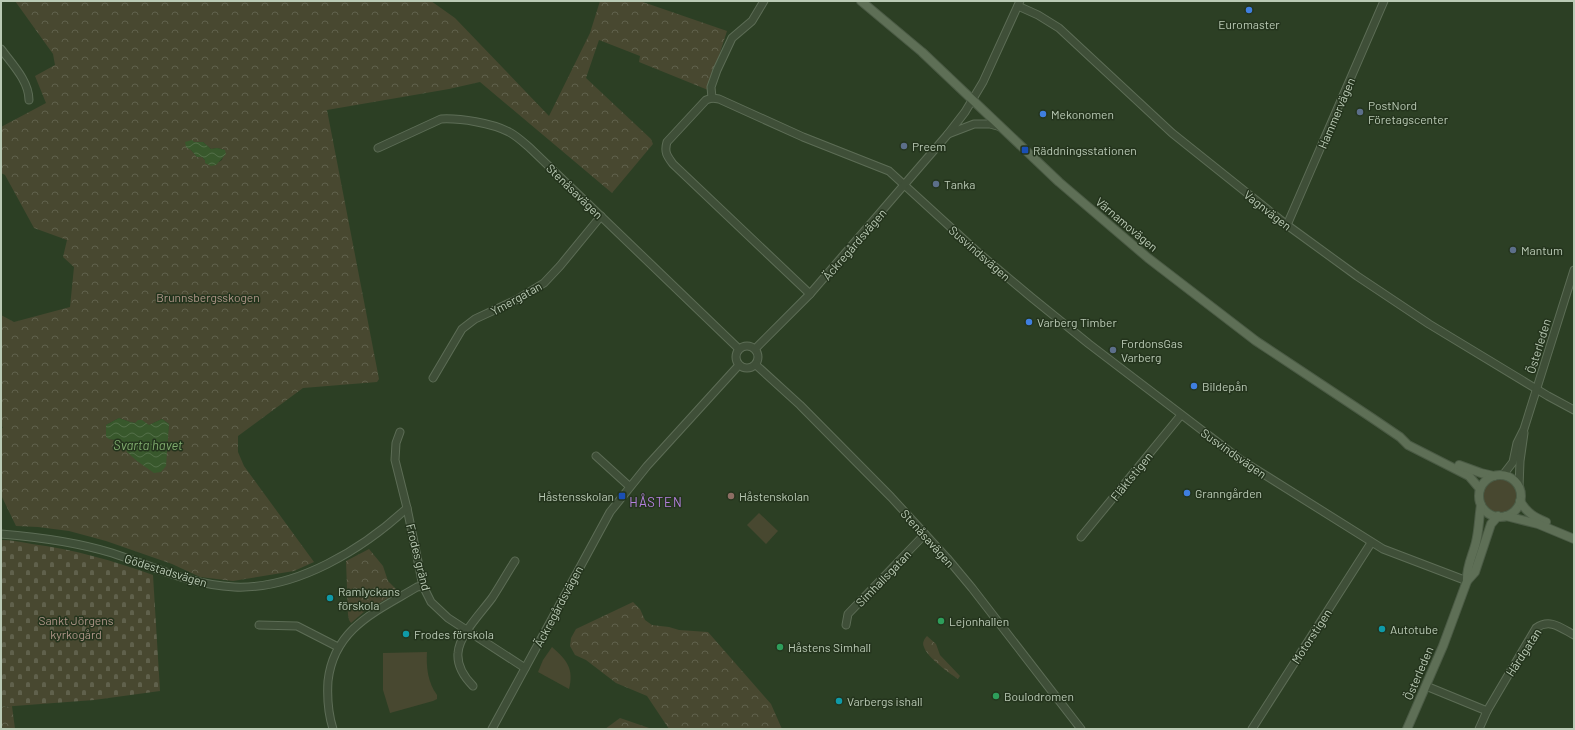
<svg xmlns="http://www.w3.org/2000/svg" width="1575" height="730" font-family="Barlow,sans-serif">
<defs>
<pattern id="forest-crowns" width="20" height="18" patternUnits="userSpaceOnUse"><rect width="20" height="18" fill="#484830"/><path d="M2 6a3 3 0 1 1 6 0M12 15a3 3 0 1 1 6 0" fill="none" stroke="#60614c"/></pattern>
<pattern id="cemetery-stones" width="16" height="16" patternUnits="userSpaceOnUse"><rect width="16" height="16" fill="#484830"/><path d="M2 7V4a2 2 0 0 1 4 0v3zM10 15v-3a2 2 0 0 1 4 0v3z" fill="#60614c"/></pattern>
<pattern id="water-waves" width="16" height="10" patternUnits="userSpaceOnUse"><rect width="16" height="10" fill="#38582c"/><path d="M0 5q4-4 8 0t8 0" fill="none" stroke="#536f48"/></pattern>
</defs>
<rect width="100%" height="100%" fill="#2c3f24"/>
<!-- green -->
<g fill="#484830">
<circle cx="1500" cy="496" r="17"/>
<path d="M759,513L778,531L766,544L747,525Z"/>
<path d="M552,647C567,660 574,669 569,689L538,672L543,660Z"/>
<path d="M427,652C426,667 428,683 437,695V699L433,701L390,713L383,690V653Z"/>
</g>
<!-- forest -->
<g fill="url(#forest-crowns)" fill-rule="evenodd">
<path d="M15,1H431L455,18L549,116L590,33L600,1H640L727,31L708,90L639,62L640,56L599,40L586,78L651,139L653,144L612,193L480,82L449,89L327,110L379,379L377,382L303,388L238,436V452L244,466L314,562L294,571L233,581L200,577L172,564L106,541L69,531L38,527L16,526L1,495V430L3,427L1,426V315L14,322L70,307L74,267L63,257L67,240L34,228L5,175L1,173V127L46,103L35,76L55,65L53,54ZM203,142L211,149L217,148L225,150L222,160L219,162L205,160L202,157H197L191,150ZM119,418L130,422L149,425L162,419L169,424L167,441L125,447L116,440L109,439L106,425Z"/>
<path d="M369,549L383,566L388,581L399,592L365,611L351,623L349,620L348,615L346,561Z"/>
<path d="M633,602L640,609L645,620L652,625L669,627L679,630L708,632L771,704L782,729H669L647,696L616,683L586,660L575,655L570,646L571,638L576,629Z"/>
<path d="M927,636L936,644L940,655L960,676L958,679C949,673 927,657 924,647C922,643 924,639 927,636Z"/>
<path d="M12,706L15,729H1V707Z"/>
<path d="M620,718L652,729H605Z"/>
</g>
<!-- cemetery -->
<path fill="url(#cemetery-stones)" d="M1,540C11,540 21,542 32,544C73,549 114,561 153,575L160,691L94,700L1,707Z"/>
<!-- water -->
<g fill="url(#water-waves)">
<path d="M192,140L194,142H203L211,149L217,148L225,150L226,154L216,165L211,166L205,163V160L202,157H197L191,150L186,147L185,142Z"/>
<path d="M119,418L130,422L135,423L138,420H142L149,425L162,419L169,424L166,466L161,472L154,473L137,461L127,452L125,447L116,440L109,439L106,437V425Z"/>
</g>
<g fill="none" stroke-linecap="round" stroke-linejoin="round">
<!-- minor casing -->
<g stroke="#5d6d56" stroke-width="9">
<g id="minor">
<path d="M1018,6L1038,15L1059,28L1172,133L1287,225L1357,276L1429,324L1548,396L1574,410"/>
<path d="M1,49C12,64 29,81 29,100"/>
<path d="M712,98L711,87L717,70L732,38L752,21L764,1"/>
<path d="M948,134L974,124H990L1001,127"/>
<path d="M378,148L441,119C460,118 492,123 509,132C517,136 524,143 531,149L739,349"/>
<path d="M1287,225L1384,1"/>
<path d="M810,294L673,164C667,156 664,152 667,142L706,100L712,98L719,99L803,137L889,171L981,255L1031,297L1089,344L1241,460L1383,549L1467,581"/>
<circle cx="747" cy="357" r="11"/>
<path d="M755,349L810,294L948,134L965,112L983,82L1020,1"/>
<path d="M756,365L800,405L891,497L947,558L972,588L1081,729"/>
<path d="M433,378L462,329L475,319L516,300L544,283L560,266L601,216"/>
<path d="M400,432L396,443L395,460L407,508L423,586L431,602L448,618L525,668"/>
<path d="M596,456L629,486"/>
<path d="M1503,475L1513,462L1517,443L1524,429L1574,270"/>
<path d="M1519,487L1520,461L1524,433"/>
<path d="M1,534C38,537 76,542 112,553C152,566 191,585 234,587C296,590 363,549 407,508"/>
<path d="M1081,537L1181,415"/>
<path d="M259,625L297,626L338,647"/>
<path d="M846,625L848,614L925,534"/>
<path d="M473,686C464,677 457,665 458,653C459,635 481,613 492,598C500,586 507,573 515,561"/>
<path d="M1426,686L1487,711"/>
<path d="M333,729C328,713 327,697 328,681C334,628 377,611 417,587L423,586"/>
<path d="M492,729L610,512L647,466L739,365"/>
<path d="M1252,729L1371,543"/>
<path d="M1479,729L1487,711L1536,628C1550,618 1561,628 1574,635"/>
</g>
</g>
<!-- major casing -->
<g stroke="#4b5b45" stroke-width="10">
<g id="major">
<path d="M861,1L922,52L1059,182L1148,258L1256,341L1372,418L1400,437L1408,445L1469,476L1480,489"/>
<path d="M1459,465L1481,473L1494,476"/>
<circle cx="1500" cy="496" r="21"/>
<path d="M1520,501C1527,513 1534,517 1546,522"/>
<path d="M1506,516L1538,524L1574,539"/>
<path d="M1467,581C1466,567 1473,555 1476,542C1479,530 1479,517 1481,505"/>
<path d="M1407,729L1443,646L1467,581L1475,572L1491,524L1498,516"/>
</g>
</g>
<!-- minor -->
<use href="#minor" stroke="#3f4f38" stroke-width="7"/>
<!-- major -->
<use href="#major" stroke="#5e6f56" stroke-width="8"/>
</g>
<!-- markers -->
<g fill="#3f7fe0" stroke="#24341d" stroke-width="1.5">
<circle cx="1249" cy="10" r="4"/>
<circle cx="1043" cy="114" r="4"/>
<circle cx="1029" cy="322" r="4"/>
<circle cx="1194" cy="386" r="4"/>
<circle cx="1187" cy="493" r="4"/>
</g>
<g fill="#5c6f8a" stroke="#24341d" stroke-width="1.5">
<circle cx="1360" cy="112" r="4"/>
<circle cx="904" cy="146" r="4"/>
<circle cx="936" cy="184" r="4"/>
<circle cx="1513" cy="250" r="4"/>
<circle cx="1113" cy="350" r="4"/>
</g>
<g fill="#1a4fb4" stroke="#24341d" stroke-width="1.5">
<rect x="1021" y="146" width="8" height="8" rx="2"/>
<rect x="618" y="492" width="8" height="8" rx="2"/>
</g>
<circle fill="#8d6e63" stroke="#24341d" stroke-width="1.5" cx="731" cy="496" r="4"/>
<g fill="#0f9aa8" stroke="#24341d" stroke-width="1.5">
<circle cx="330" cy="598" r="4"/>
<circle cx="1382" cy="629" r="4"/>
<circle cx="406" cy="634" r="4"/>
<circle cx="839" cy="701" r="4"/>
</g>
<g fill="#2e9e5b" stroke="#24341d" stroke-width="1.5">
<circle cx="941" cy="621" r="4"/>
<circle cx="780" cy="647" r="4"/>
<circle cx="996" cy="696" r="4"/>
</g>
<g text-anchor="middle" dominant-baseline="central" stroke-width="3" stroke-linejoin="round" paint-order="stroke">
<!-- poi labels -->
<g font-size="12" fill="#bacab5" stroke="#24341d" text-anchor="start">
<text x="1249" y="24" text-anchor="middle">Euromaster</text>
<text x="1368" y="105">PostNord<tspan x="1368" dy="14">Företagscenter</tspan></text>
<text x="1051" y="114">Mekonomen</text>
<text x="912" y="146">Preem</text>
<text x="1033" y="150">Räddningsstationen</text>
<text x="944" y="184">Tanka</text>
<text x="1521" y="250">Mantum</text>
<text x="1037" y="322">Varberg Timber</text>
<text x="1121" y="343">FordonsGas<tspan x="1121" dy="14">Varberg</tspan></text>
<text x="1202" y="386">Bildepån</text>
<text x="1195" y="493">Granngården</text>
<text x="614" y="496" text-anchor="end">Håstensskolan</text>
<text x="739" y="496">Håstenskolan</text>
<text x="338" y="591">Ramlyckans<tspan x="338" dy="14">förskola</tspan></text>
<text x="949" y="621">Lejonhallen</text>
<text x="1390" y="629">Autotube</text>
<text x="414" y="634">Frodes förskola</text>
<text x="788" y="647">Håstens Simhall</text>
<text x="1004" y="696">Boulodromen</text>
<text x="847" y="701">Varbergs ishall</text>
</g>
<!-- street labels -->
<g font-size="12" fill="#bacab5" stroke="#24341d">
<text transform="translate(1336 113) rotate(-67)">Hammervägen</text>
<text transform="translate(575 191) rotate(44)">Stenåsavägen</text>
<text transform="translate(1268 210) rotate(38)">Vagnvägen</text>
<text transform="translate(1127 224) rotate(40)">Värnamovägen</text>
<text transform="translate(854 244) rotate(-49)">Äckregårdsvägen</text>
<text transform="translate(980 253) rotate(41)">Susvindsvägen</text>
<text transform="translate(516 298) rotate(-29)">Ymergatan</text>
<text transform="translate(1538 346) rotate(-73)">Österleden</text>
<text transform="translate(1234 453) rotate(35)">Susvindsvägen</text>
<text transform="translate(1131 476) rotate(-51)">Fläktstigen</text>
<text transform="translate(928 538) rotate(48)">Stenåsavägen</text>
<text transform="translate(419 557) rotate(76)">Frodes gränd</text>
<text transform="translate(166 570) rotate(17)">Gödestadsvägen</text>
<text transform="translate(883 578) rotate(-46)">Simhallsgatan</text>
<text transform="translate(558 606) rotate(-62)">Äckregårdsvägen</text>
<text transform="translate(1311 636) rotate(-57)">Motorstigen</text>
<text transform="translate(1523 652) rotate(-57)">Härdgatan</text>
<text transform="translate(1418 673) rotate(-67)">Österleden</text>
</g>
<!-- park labels -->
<g font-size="12" fill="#af9689" stroke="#24341d">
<text x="208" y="297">Brunnsbergsskogen</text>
<text x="76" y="620">Sankt Jörgens<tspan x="76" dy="14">kyrkogård</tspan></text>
</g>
<!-- water labels -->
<g font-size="13" font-style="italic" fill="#7faa6d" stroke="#24341d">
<text x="148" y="445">Svarta havet</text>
</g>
<!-- neighbourhood labels -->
<g font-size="13" letter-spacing="1" fill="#b581df" stroke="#24341d">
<text x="656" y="502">HÅSTEN</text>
</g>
</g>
<!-- border -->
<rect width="1575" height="730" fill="none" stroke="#bacab5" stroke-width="4"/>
</svg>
